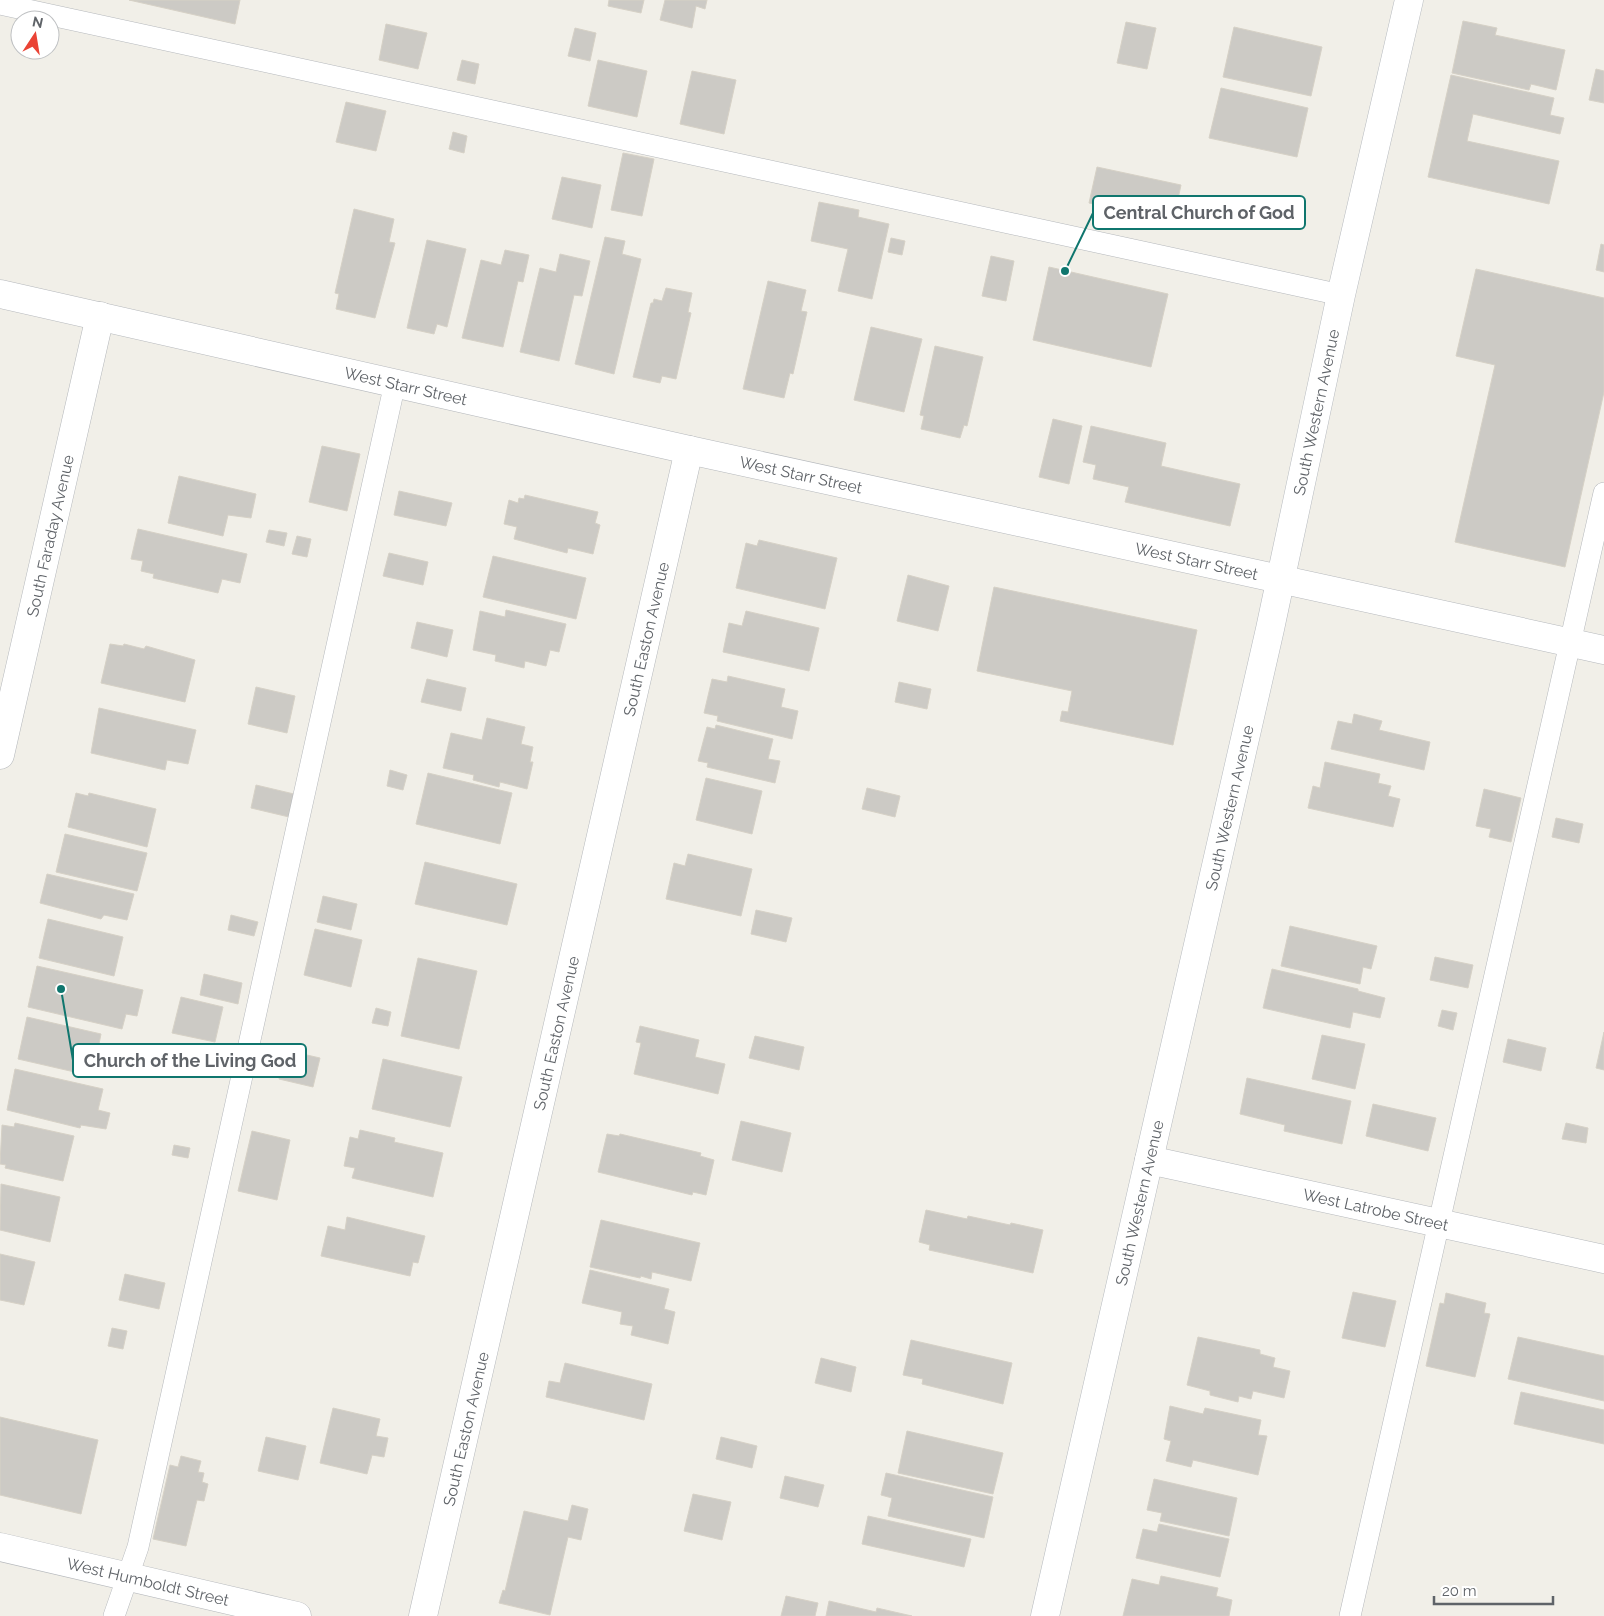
<svg xmlns="http://www.w3.org/2000/svg" width="1604" height="1616" font-family="Raleway,sans-serif">
<rect width="100%" height="100%" fill="#f1efe8"/>
<!-- building -->
<g fill="#cccac5" stroke="#d6d1c6">
<path d="M129,0H240L235,24Z"/>
<path d="M609,0H644L641,13L608,6Z"/>
<path d="M665,0H707L705,9L696,6L692,28L660,20Z"/>
<path d="M1463,21L1497,28L1495,35L1565,50L1556,90L1531,84L1529,90L1452,73Z"/>
<path d="M1126,22L1156,28L1147,69L1117,63Z"/>
<path d="M386,24L427,33L418,69L379,60Z"/>
<path d="M1234,27L1322,47L1311,96L1223,77Z"/>
<path d="M575,28L596,33L590,61L568,56Z"/>
<path d="M462,60L479,64L475,84L457,80Z"/>
<path d="M598,60L647,71L637,117L588,106Z"/>
<path d="M1596,69L1604,71V103L1589,100Z"/>
<path d="M692,71L736,80L724,134L680,124Z"/>
<path d="M1451,75L1554,98L1550,115L1564,118L1560,134L1473,114L1467,141L1559,161L1549,204L1428,177Z"/>
<path d="M1221,88L1308,108L1297,157L1209,138Z"/>
<path d="M346,102L386,111L376,151L336,142Z"/>
<path d="M453,132L467,136L464,153L449,149Z"/>
<path d="M623,153L654,159L642,216L611,210Z"/>
<path d="M1097,167L1181,185L1173,222L1089,203Z"/>
<path d="M562,177L601,185L592,228L552,219Z"/>
<path d="M819,202L859,210L858,217L889,224L872,299L838,291L848,249L811,241Z"/>
<path d="M354,209L394,219L389,242L395,243L375,318L336,309L339,294L335,293Z"/>
<path d="M605,237L625,241L622,254L641,259L614,374L575,364Z"/>
<path d="M891,238L905,241L902,255L888,252Z"/>
<path d="M427,240L466,249L447,327L437,324L434,334L407,328Z"/>
<path d="M1601,244L1604,245V272L1596,270Z"/>
<path d="M505,250L529,255L523,282L518,281L503,347L462,338L481,260L501,265Z"/>
<path d="M560,254L590,261L582,296L574,295L559,361L520,352L540,268L556,272Z"/>
<path d="M991,256L1014,261L1006,301L982,296Z"/>
<path d="M1049,267L1168,294L1151,367L1033,340Z"/>
<path d="M1476,269L1604,298V392L1565,567L1455,542L1495,365L1456,356Z"/>
<path d="M768,281L806,290L801,311L807,312L793,374L790,373L784,398L743,389Z"/>
<path d="M666,288L692,293L688,312L691,313L676,379L662,376L660,383L633,377L651,303H653L654,299L662,301Z"/>
<path d="M871,327L922,339L904,412L854,400Z"/>
<path d="M935,346L983,357L967,426L964,425L960,438L921,429L924,416L920,415Z"/>
<path d="M1053,419L1082,426L1069,484L1039,477Z"/>
<path d="M1091,426L1166,443L1161,466L1240,484L1230,526L1125,502L1129,487L1093,479L1096,465L1083,462Z"/>
<path d="M322,446L360,454L347,511L309,502Z"/>
<path d="M179,476L256,494L251,518L228,515L223,536L168,523Z"/>
<path d="M399,491L452,503L446,526L394,515Z"/>
<path d="M525,495L598,512L595,523L600,525L593,554L568,548L567,553L514,539L517,527L504,524L509,500L518,503L519,498L524,499Z"/>
<path d="M138,529L247,554L240,583L222,579L218,593L153,578L154,574L141,571L143,561L131,559Z"/>
<path d="M269,530L287,533L284,546L266,542Z"/>
<path d="M297,536L311,539L307,557L292,554Z"/>
<path d="M759,540L837,558L825,609L736,588L746,543L757,546Z"/>
<path d="M389,553L428,562L423,585L383,576Z"/>
<path d="M493,556L586,578L576,619L483,597Z"/>
<path d="M908,575L949,586L938,631L897,621Z"/>
<path d="M994,587L1197,630L1173,745L1060,721L1062,711L1068,712L1072,691L977,671Z"/>
<path d="M506,610L566,624L559,652L550,650L546,666L525,661L524,668L495,661L496,655L473,650L480,611L505,617Z"/>
<path d="M746,611L819,628L809,671L723,652L729,623L742,626Z"/>
<path d="M417,622L453,630L447,657L411,648Z"/>
<path d="M110,644L123,646L124,644L144,649L146,646L195,660L185,702L101,683Z"/>
<path d="M728,676L785,689L781,707L798,711L792,739L717,721L718,716L704,713L712,679L727,682Z"/>
<path d="M427,679L466,688L461,711L421,702Z"/>
<path d="M899,682L931,689L927,709L895,702Z"/>
<path d="M256,687L295,696L287,733L248,724Z"/>
<path d="M99,708L196,730L188,764L167,760L165,770L91,753Z"/>
<path d="M1354,714L1382,721L1379,730L1430,742L1424,770L1331,749L1338,721L1352,724Z"/>
<path d="M487,718L525,727L521,744L533,747L530,762H533L527,789L500,782L499,787L473,780L474,775L443,768L451,733L482,740Z"/>
<path d="M716,725L773,739L768,759L780,761L775,783L707,767L708,763L698,761L707,727L715,729Z"/>
<path d="M1325,762L1380,774L1378,783L1391,786L1388,796L1400,799L1393,827L1308,808L1313,786L1320,788Z"/>
<path d="M390,770L407,775L403,790L387,786Z"/>
<path d="M428,773L512,793L500,844L416,824Z"/>
<path d="M706,778L762,791L752,834L696,820Z"/>
<path d="M256,785L294,794L289,817L251,808Z"/>
<path d="M867,788L900,796L895,817L862,809Z"/>
<path d="M1484,789L1521,798L1511,842L1489,837L1491,829L1476,826Z"/>
<path d="M76,793L88,796L89,793L156,809L147,847L68,827Z"/>
<path d="M1556,818L1583,824L1579,843L1552,837Z"/>
<path d="M65,834L147,853L137,891L56,872Z"/>
<path d="M688,854L752,869L741,916L666,899L674,863L685,866Z"/>
<path d="M425,862L517,884L507,925L415,904Z"/>
<path d="M47,874L134,894L127,920L104,915L101,919L40,903Z"/>
<path d="M323,896L357,904L351,930L317,922Z"/>
<path d="M756,910L792,918L786,942L751,934Z"/>
<path d="M231,915L258,922L254,936L228,930Z"/>
<path d="M48,919L123,937L114,976L39,958Z"/>
<path d="M1290,926L1377,946L1371,969L1363,967L1360,984L1281,966Z"/>
<path d="M315,929L362,940L351,987L304,975Z"/>
<path d="M1435,957L1473,965L1468,988L1430,980Z"/>
<path d="M418,958L477,971L459,1049L401,1036Z"/>
<path d="M37,966L143,990L137,1016L126,1014L122,1029L28,1007Z"/>
<path d="M1272,969L1358,989V991L1385,998L1380,1018L1353,1012L1350,1028L1263,1008Z"/>
<path d="M204,974L242,983L238,1004L200,995Z"/>
<path d="M181,997L223,1007L215,1042L172,1033Z"/>
<path d="M376,1008L391,1012L388,1026L372,1023Z"/>
<path d="M1442,1010L1457,1013L1453,1030L1438,1026Z"/>
<path d="M27,1017L101,1034L98,1049L117,1054L112,1076L93,1072L92,1076L18,1059Z"/>
<path d="M640,1026L699,1040L695,1057L725,1064L718,1094L634,1074L641,1043L636,1042Z"/>
<path d="M1604,1032V1070L1596,1068Z"/>
<path d="M1322,1035L1365,1044L1355,1089L1312,1079Z"/>
<path d="M755,1036L804,1047L799,1070L749,1058Z"/>
<path d="M1508,1039L1546,1048L1541,1071L1503,1062Z"/>
<path d="M285,1050L320,1058L313,1087L279,1079Z"/>
<path d="M383,1059L462,1077L450,1127L372,1109Z"/>
<path d="M15,1069L103,1089L98,1110L110,1113L106,1129L81,1125L80,1128L7,1110Z"/>
<path d="M1247,1078L1351,1101L1342,1144L1284,1131L1285,1125L1240,1114Z"/>
<path d="M1373,1104L1436,1118L1428,1151L1366,1136Z"/>
<path d="M741,1121L791,1133L782,1172L732,1160Z"/>
<path d="M15,1123L74,1136L63,1181L5,1168L6,1165L0,1164L2,1125L14,1127Z"/>
<path d="M1566,1123L1588,1128L1586,1143L1562,1139Z"/>
<path d="M360,1130L395,1138L394,1142L443,1153L433,1197L352,1178L355,1168L344,1166L350,1137L358,1139Z"/>
<path d="M252,1131L290,1140L277,1200L238,1191Z"/>
<path d="M607,1134L619,1136L620,1134L701,1153L700,1156L714,1160L706,1195L693,1192L692,1195L598,1172Z"/>
<path d="M174,1145L190,1148L188,1158L172,1155Z"/>
<path d="M1,1184L60,1197L50,1242L0,1230Z"/>
<path d="M926,1210L967,1219L968,1216L1010,1225L1011,1223L1043,1230L1033,1273L929,1250L930,1245L919,1242Z"/>
<path d="M347,1217L425,1236L418,1263L413,1262L410,1276L321,1256L328,1226L345,1230Z"/>
<path d="M601,1220L700,1243L691,1281L652,1272L651,1279L641,1276L640,1278L590,1267Z"/>
<path d="M0,1254L35,1262L24,1305L0,1300Z"/>
<path d="M590,1270L669,1289L664,1309L675,1312L668,1344L631,1335L633,1326L620,1324L622,1312L582,1303Z"/>
<path d="M125,1274L165,1283L159,1309L119,1300Z"/>
<path d="M1353,1292L1396,1301L1385,1347L1342,1338Z"/>
<path d="M1446,1293L1486,1303L1484,1313L1490,1314L1475,1377L1426,1366L1440,1303L1444,1304Z"/>
<path d="M112,1328L127,1331L123,1349L108,1346Z"/>
<path d="M1198,1337L1260,1350V1354L1275,1358L1273,1367L1290,1371L1284,1398L1253,1391L1251,1399L1239,1396L1238,1402L1210,1395V1391L1187,1385Z"/>
<path d="M1518,1337L1604,1356V1401L1508,1379Z"/>
<path d="M911,1340L1012,1363L1003,1404L922,1384L923,1379L903,1375Z"/>
<path d="M821,1358L856,1367L851,1392L815,1383Z"/>
<path d="M565,1363L652,1384L644,1420L546,1397L549,1381L560,1383Z"/>
<path d="M1521,1392L1604,1410V1444L1514,1424Z"/>
<path d="M1170,1406L1203,1414L1205,1408L1261,1420L1258,1435L1267,1436L1258,1475L1193,1460L1191,1467L1166,1461L1171,1441L1164,1439Z"/>
<path d="M333,1408L380,1419L376,1436L388,1438L384,1457L372,1455L367,1474L320,1463Z"/>
<path d="M0,1417L98,1440L81,1514L0,1495Z"/>
<path d="M907,1431L1003,1453L993,1494L898,1473Z"/>
<path d="M266,1437L306,1446L298,1480L258,1471Z"/>
<path d="M721,1437L757,1446L752,1468L716,1459Z"/>
<path d="M181,1456L201,1461L198,1472L204,1473L202,1482L208,1484L204,1501L197,1500L186,1546L153,1539L170,1465L178,1467Z"/>
<path d="M886,1473L993,1497L984,1538L888,1516L892,1498L881,1495Z"/>
<path d="M785,1476L824,1485L818,1507L780,1498Z"/>
<path d="M1154,1479L1237,1498L1229,1536L1160,1521L1162,1513L1147,1510Z"/>
<path d="M693,1494L731,1502L722,1540L684,1531Z"/>
<path d="M572,1505L588,1509L581,1540L568,1537L550,1615L499,1603L503,1590L505,1591L524,1511L568,1521Z"/>
<path d="M868,1516L971,1539L964,1567L862,1544Z"/>
<path d="M1159,1524L1229,1539L1220,1577L1136,1558L1143,1529L1157,1532Z"/>
<path d="M1161,1576L1218,1588L1216,1596L1232,1600L1229,1616H1123L1132,1579L1159,1585Z"/>
<path d="M786,1596L818,1603L815,1616H781Z"/>
<path d="M829,1601L876,1612L877,1608L912,1616H826Z"/>
</g>
<g fill="none" stroke-linecap="round" stroke-linejoin="round">
<!-- service casing -->
<g stroke="#b5b8bc" stroke-width="22">
<g id="service">
<path d="M0,4L1341,295"/>
<path d="M114,1616L138,1547L395,383"/>
<path d="M1350,1616L1604,493"/>
</g>
</g>
<!-- minor casing -->
<g stroke="#b5b8bc" stroke-width="29">
<g id="minor">
<path id="s1" d="M0,294L689,450L1604,650"/>
<path id="s2" d="M0,755L100,316"/>
<path id="s3" d="M1149,1160L1604,1259"/>
<path id="s4" d="M0,1547L297,1616"/>
<path id="s5" d="M423,1616L689,450"/>
</g>
</g>
<!-- secondary casing -->
<g stroke="#b6babf" stroke-width="29">
<g id="secondary">
<path id="s6" d="M1045,1616L1270,629L1341,295L1409,0"/>
</g>
</g>
<!-- service -->
<use href="#service" stroke="#fff" stroke-width="21"/>
<!-- minor -->
<use href="#minor" stroke="#fff" stroke-width="28"/>
<!-- secondary -->
<use href="#secondary" stroke="#fff" stroke-width="28"/>
</g>
<g text-anchor="middle" dominant-baseline="central" stroke-width="5" stroke-linejoin="round" paint-order="stroke">
<!-- street labels -->
<g font-size="16" fill="#5f6368" stroke="#fff">
<text stroke="none"><textPath href="#s1" startOffset="416">West Starr Street</textPath></text>
<text stroke="none"><textPath href="#s6" startOffset="1234">South Western Avenue</textPath></text>
<text stroke="none"><textPath href="#s1" startOffset="821">West Starr Street</textPath></text>
<text stroke="none"><textPath href="#s2" startOffset="225">South Faraday Avenue</textPath></text>
<text stroke="none"><textPath href="#s1" startOffset="1226">West Starr Street</textPath></text>
<text stroke="none"><textPath href="#s5" startOffset="1002">South Easton Avenue</textPath></text>
<text stroke="none"><textPath href="#s6" startOffset="829">South Western Avenue</textPath></text>
<text stroke="none"><textPath href="#s5" startOffset="598">South Easton Avenue</textPath></text>
<text stroke="none"><textPath href="#s6" startOffset="424">South Western Avenue</textPath></text>
<text stroke="none"><textPath href="#s3" startOffset="232">West Latrobe Street</textPath></text>
<text stroke="none"><textPath href="#s5" startOffset="192">South Easton Avenue</textPath></text>
<text stroke="none"><textPath href="#s4" startOffset="152">West Humboldt Street</textPath></text>
</g>
</g>
<!-- callouts -->
<path fill="none" stroke="#0f766e" stroke-width="2" d="M1065 271L1093 213M61 989L73 1060"/>
<g fill="#0f766e" stroke="#fff" stroke-width="2">
<circle cx="1065" cy="271" r="5"/>
<circle cx="61" cy="989" r="5"/>
</g>
<g fill="#fff" stroke="#0f766e" stroke-width="2">
<rect x="1093" y="196" width="212" height="33" rx="5"/>
<rect x="73" y="1044" width="233" height="33" rx="5"/>
</g>
<g font-size="18" text-anchor="middle" font-weight="bold" fill="#5f6368">
<text x="1199" y="219">Central Church of God</text>
<text x="190" y="1067">Church of the Living God</text>
</g>
<!-- north arrow -->
<g transform="translate(35 35) rotate(12)"><circle r="24" fill="#ffffff" stroke="#bfc1c3"/>
<path d="M0-4L9 19L0 12L-9 19Z" fill="#ea4335"/>
<text y="-8" font-size="14" font-weight="bold" text-anchor="middle" fill="#5f6368">N</text>
</g>
<!-- scale -->
<path d="M1434 1596v8h119v-8" fill="none" stroke="#5f6368" stroke-width="2.5"/>
<text x="1442" y="1596" font-size="15" fill="#5f6368" stroke="#ffffff" stroke-width="4" paint-order="stroke">20 m</text>
</svg>
